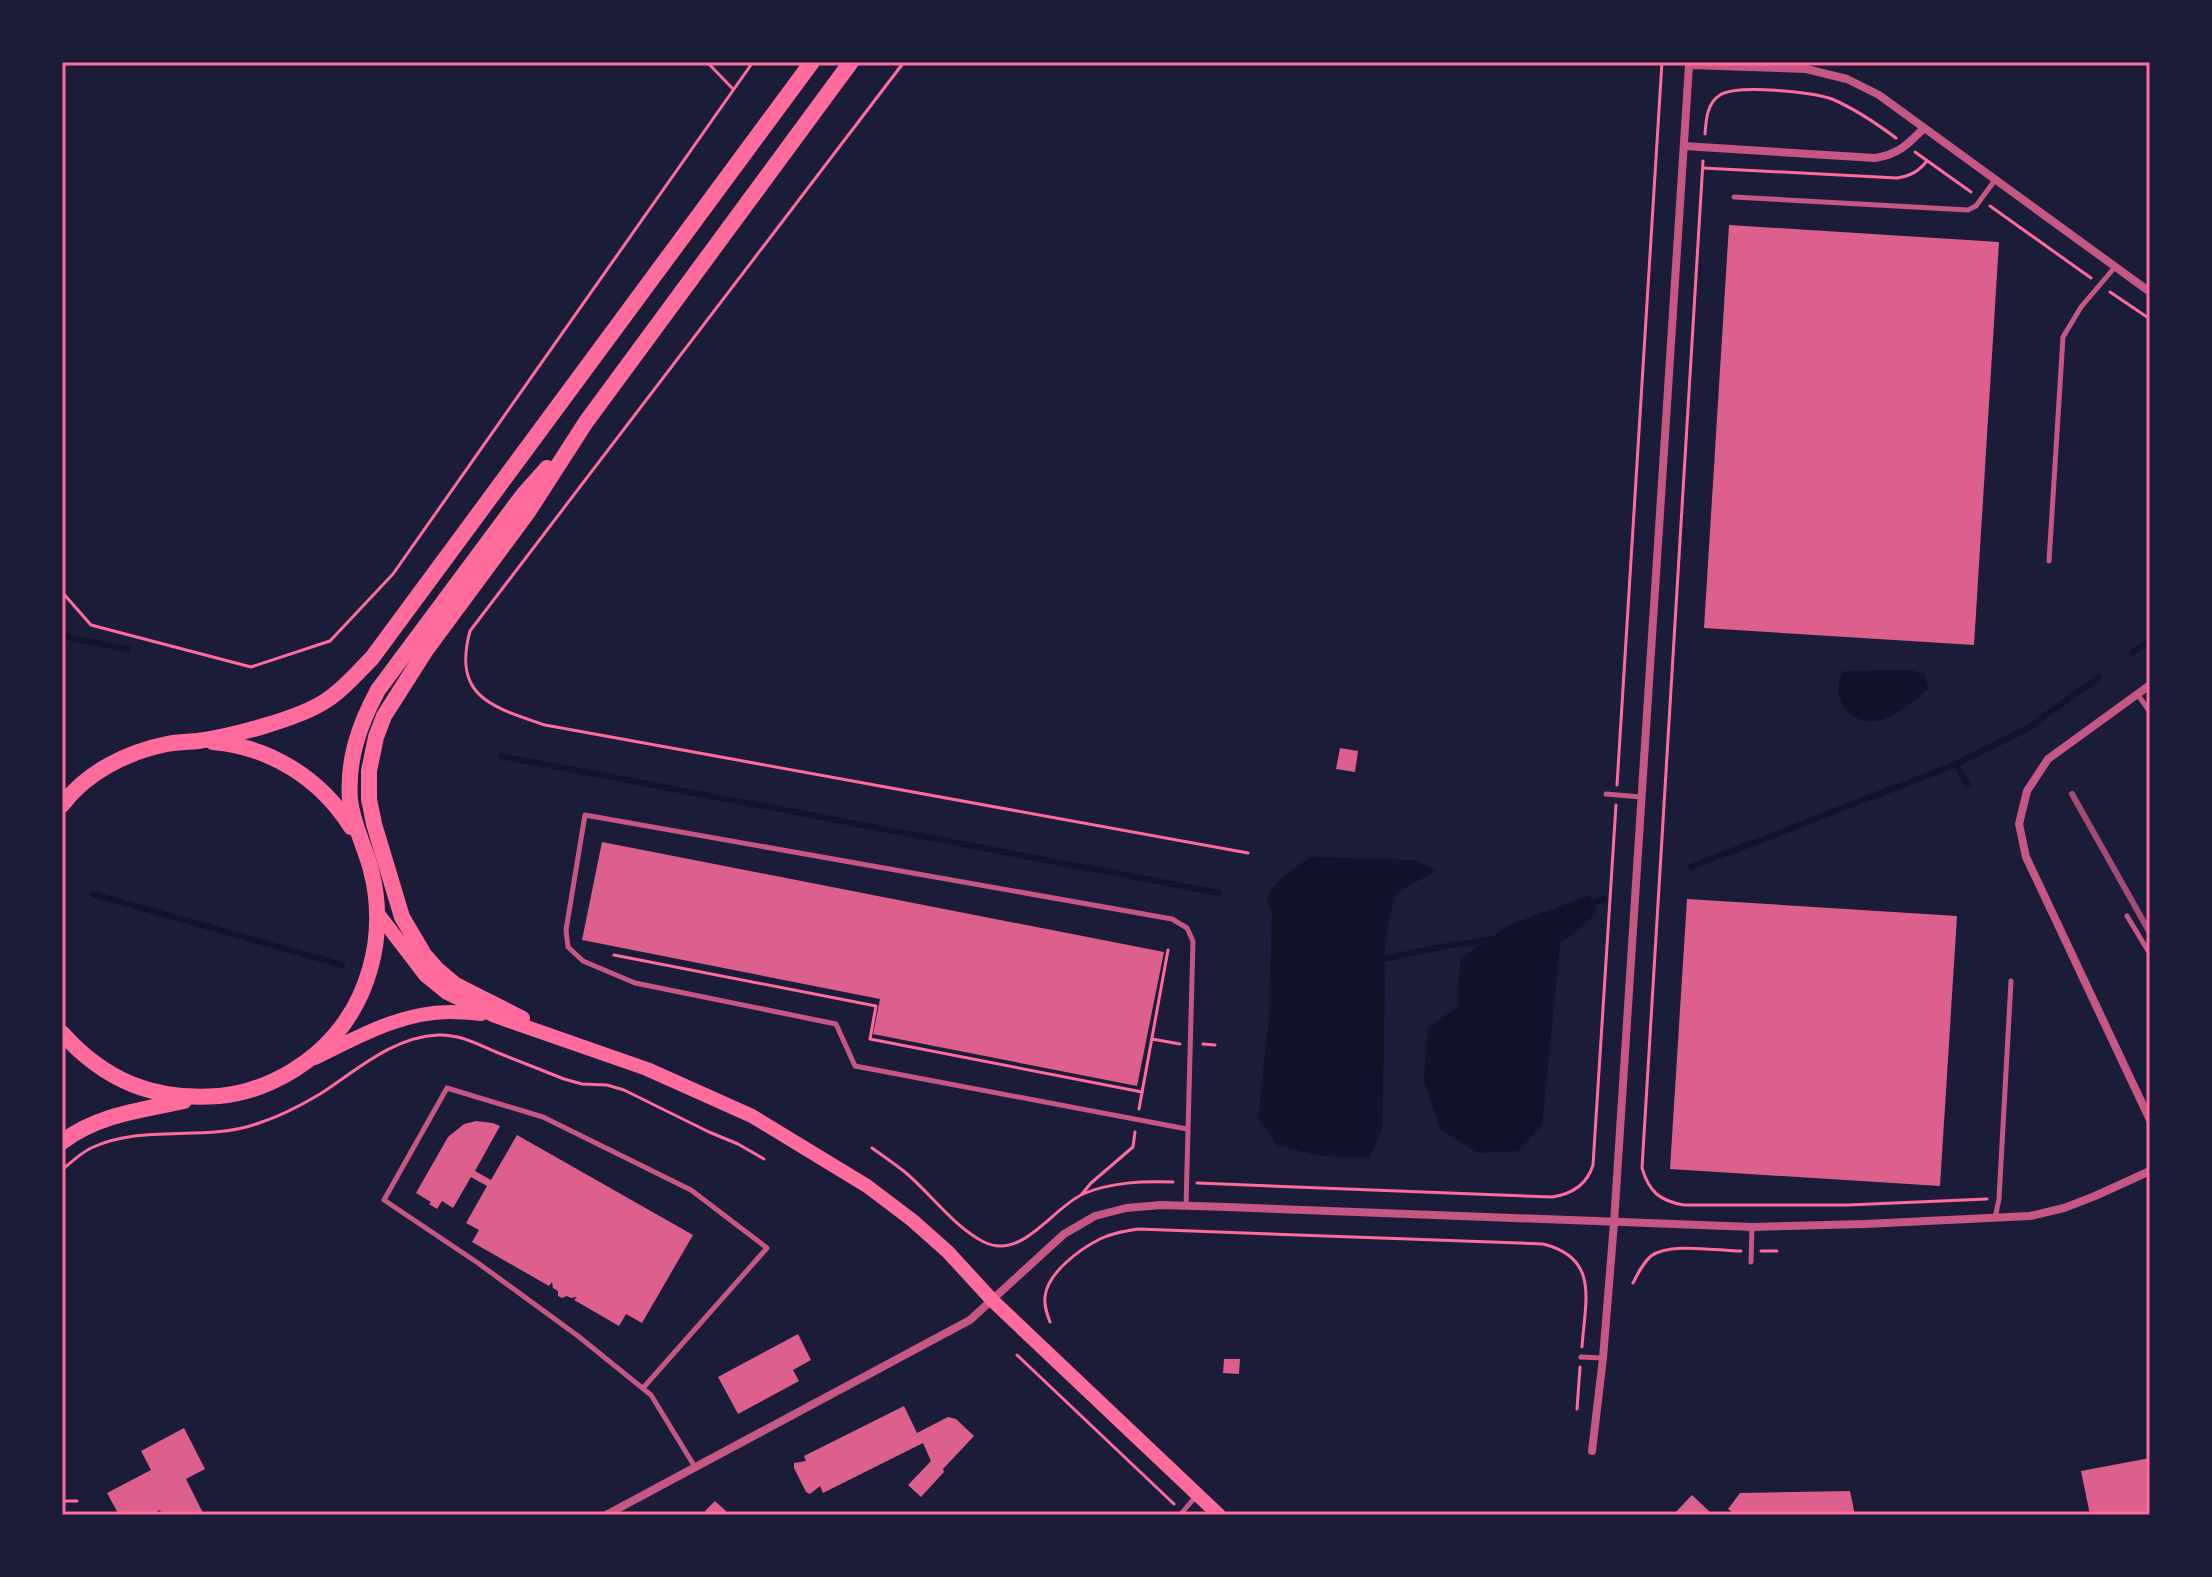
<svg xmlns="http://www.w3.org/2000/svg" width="2212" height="1577" font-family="'Titillium Web',sans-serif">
<rect width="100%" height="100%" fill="#1b1b3a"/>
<!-- water -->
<g fill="#12122b">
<path d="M1911,670L1924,674L1928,689C1917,700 1891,719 1875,721C1848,725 1828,693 1844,671Z"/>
<path d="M1311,857L1415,860L1436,871L1396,893C1387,923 1383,952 1385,982L1382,1129L1369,1158L1320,1156L1277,1145L1258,1119L1269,1019L1272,913C1271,910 1267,904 1267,900C1267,886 1299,864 1311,857Z"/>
<path d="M1590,895L1597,913L1560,944L1542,1125L1518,1151L1478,1153L1440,1129L1424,1080L1428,1027L1458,1007L1460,959L1509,925Z"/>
</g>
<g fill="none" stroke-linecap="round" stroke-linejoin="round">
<!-- stream -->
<g stroke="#12122b" stroke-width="6">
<path d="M62,636L128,649"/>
<path d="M2133,652L2150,640"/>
<path d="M501,756L1219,893"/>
<path d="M1956,764L1967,784"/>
<path d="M1691,867L1956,764L2025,730L2099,677"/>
<path d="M93,894L342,965"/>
<path d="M1588,905L1604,899"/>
<path d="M1379,965L1383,959L1452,945L1495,939"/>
</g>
</g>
<!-- building -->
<g fill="#dd5f8e">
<path d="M1729,225L1999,242L1974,645L1704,628Z"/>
<path d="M1340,748L1358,751L1355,772L1336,769Z"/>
<path d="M602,842L1164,952L1137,1086L873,1034L880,999L582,940Z"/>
<path d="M1687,899L1957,916L1940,1186L1670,1169Z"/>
<path d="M476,1121L493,1123L500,1126L475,1171L491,1180L517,1135L693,1235L642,1323L626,1314L619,1326L574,1300L577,1297L571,1298L567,1296L562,1298L558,1296V1291L553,1288L552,1282L549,1286L472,1242L479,1230L466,1223L487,1186L471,1177L453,1208L442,1201L437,1209L429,1204L431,1202L416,1193L448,1137L464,1124Z"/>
<path d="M798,1334L811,1360L793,1370L799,1381L738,1414L718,1377Z"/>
<path d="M1224,1359H1240L1239,1374L1223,1373Z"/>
<path d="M904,1406L917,1433L948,1417L956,1419L974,1436L943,1469L944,1472L921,1497L908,1485L931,1461L923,1443L823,1493L820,1486L810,1494L806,1492L794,1468V1463L806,1461L804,1456Z"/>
<path d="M184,1428L205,1469L186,1479L204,1515H162L160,1510L150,1515H119L107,1493L151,1470L141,1451Z"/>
<path d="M2150,1458V1515H2090L2081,1471Z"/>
<path d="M1850,1491L1855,1515H1736L1728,1509L1740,1493Z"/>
<path d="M1692,1495L1710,1512L1707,1515H1673Z"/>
<path d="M715,1501L726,1511L723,1515H709L705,1511Z"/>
</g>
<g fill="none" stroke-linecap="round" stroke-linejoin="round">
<!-- path -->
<g stroke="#ff6b9d" stroke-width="3">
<path d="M707,62L733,89"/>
<path d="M904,62L470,631C452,697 492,707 545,725L1248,853"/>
<path d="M1705,134C1706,120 1707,103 1720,95C1738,84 1812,92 1832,99C1855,109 1876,123 1896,138"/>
<path d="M1915,152L1971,192"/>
<path d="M1703,161L1642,1168C1649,1192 1660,1201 1684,1205H1848L1987,1199"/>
<path d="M1703,168L1897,178C1910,176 1918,172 1927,161"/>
<path d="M1990,206L2091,278"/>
<path d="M2110,292L2150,319"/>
<path d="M62,592L91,625L251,667L330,641L393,574L753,62"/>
<path d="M1617,785L1662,62"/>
<path d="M614,955L876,1006L870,1039L1142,1092"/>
<path d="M1152,1039L1180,1044"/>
<path d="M1203,1044L1215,1045"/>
<path d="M1139,1109L1168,950"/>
<path d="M872,1148C883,1156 895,1164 906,1173C931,1194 955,1228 984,1242C1022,1261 1052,1208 1083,1194C1111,1182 1143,1181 1173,1182"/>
<path d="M62,1170C71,1162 81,1153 91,1148C144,1123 205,1143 259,1123C281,1116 300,1106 320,1094C356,1071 392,1037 438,1035C459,1034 477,1044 496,1052C519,1061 541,1070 564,1079L582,1084L607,1085L624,1090L709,1132L738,1144L764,1159"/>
<path d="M1197,1183L1552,1197C1572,1194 1587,1185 1593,1165L1616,805"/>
<path d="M1082,1194L1091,1183L1133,1147L1135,1132"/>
<path d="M1761,1251H1777"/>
<path d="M1633,1283C1638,1273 1643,1263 1651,1256C1670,1242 1718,1251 1741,1251"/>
<path d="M1050,1322C1047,1314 1044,1306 1045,1297C1047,1273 1080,1249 1100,1239C1112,1233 1125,1231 1138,1229L1543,1244C1600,1258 1585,1301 1582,1347"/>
<path d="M1017,1355L1174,1504"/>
<path d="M1577,1409L1580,1367"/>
<path d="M62,1501H77"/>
</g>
<!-- service -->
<g stroke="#c65784" stroke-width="5">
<path d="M1734,197L1968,210L1976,206L1995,180"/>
<path d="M2049,561L2063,337L2081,307L2115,267"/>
<path d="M2138,695L2150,712"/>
<path d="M1606,794L1641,797"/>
<path d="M2127,916L2150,954"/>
<path d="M1186,1206L1193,941L1187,928L1172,919L585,815L566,930L568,947L583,961L635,983L836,1024L855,1066L1187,1129"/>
<path d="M1995,1218L1999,1199L2011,981"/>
<path d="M1751,1262L1752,1227"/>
<path d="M1581,1357L1603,1358"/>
<path d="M643,1388L767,1248L691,1190L543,1117L447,1088L384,1200L478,1263L578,1336L651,1395L695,1467"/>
<path d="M1180,1515L1197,1495"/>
</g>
<!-- minor -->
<g stroke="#c65784" stroke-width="8">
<path d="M1684,146L1875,158C1899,154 1907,145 1924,128"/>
<path d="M2150,685L2048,759L2027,791L2019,824L2026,857L2150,1120"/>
<path d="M1592,1451L1603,1358L1614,1223L1689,65L1806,69L1847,79L1879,95L2150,292"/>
<path d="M606,1515L970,1320L1064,1234L1095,1216L1126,1208L1161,1205L1227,1207L1752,1227L1865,1224L2030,1216L2064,1208L2095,1196L2150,1171"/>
</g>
<!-- secondary -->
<g stroke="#ff6b9d" stroke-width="14">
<path d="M376,911L425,975L447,993L495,1016L647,1069L752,1116L867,1186L912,1220L948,1252L993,1301L1219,1515"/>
<path d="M422,951L437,968L456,984L523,1018"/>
<path d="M315,1058C358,1037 401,1012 450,1012C460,1012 471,1013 481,1014"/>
</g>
<!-- trunk -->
<g stroke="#ff6b9d" stroke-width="16">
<path d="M213,742C270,747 320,778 351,827"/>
<path d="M62,805C87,772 127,752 167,744C177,742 188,742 198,741C232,736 299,719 327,700C344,689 358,672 372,658L812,62"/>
<path d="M422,951L402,917L374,824L369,799V771L376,737L384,716L426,650L528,512L586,422L851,62"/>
<path d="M62,1033C105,1081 154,1101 219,1096C255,1093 290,1076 317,1053C369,1008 388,936 371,870C365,846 353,826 350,800C347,760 359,725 378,690L523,495L547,468"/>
<path d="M62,1142C97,1115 142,1110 184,1101"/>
</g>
<!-- rail -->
<path stroke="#a44b75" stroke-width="6" d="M2072,794L2150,933"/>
</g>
<!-- border -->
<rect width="2212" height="1577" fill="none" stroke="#1b1b3a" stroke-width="128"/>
<rect x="64" y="64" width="2084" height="1449" fill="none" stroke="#ff6b9d" stroke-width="3"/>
</svg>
